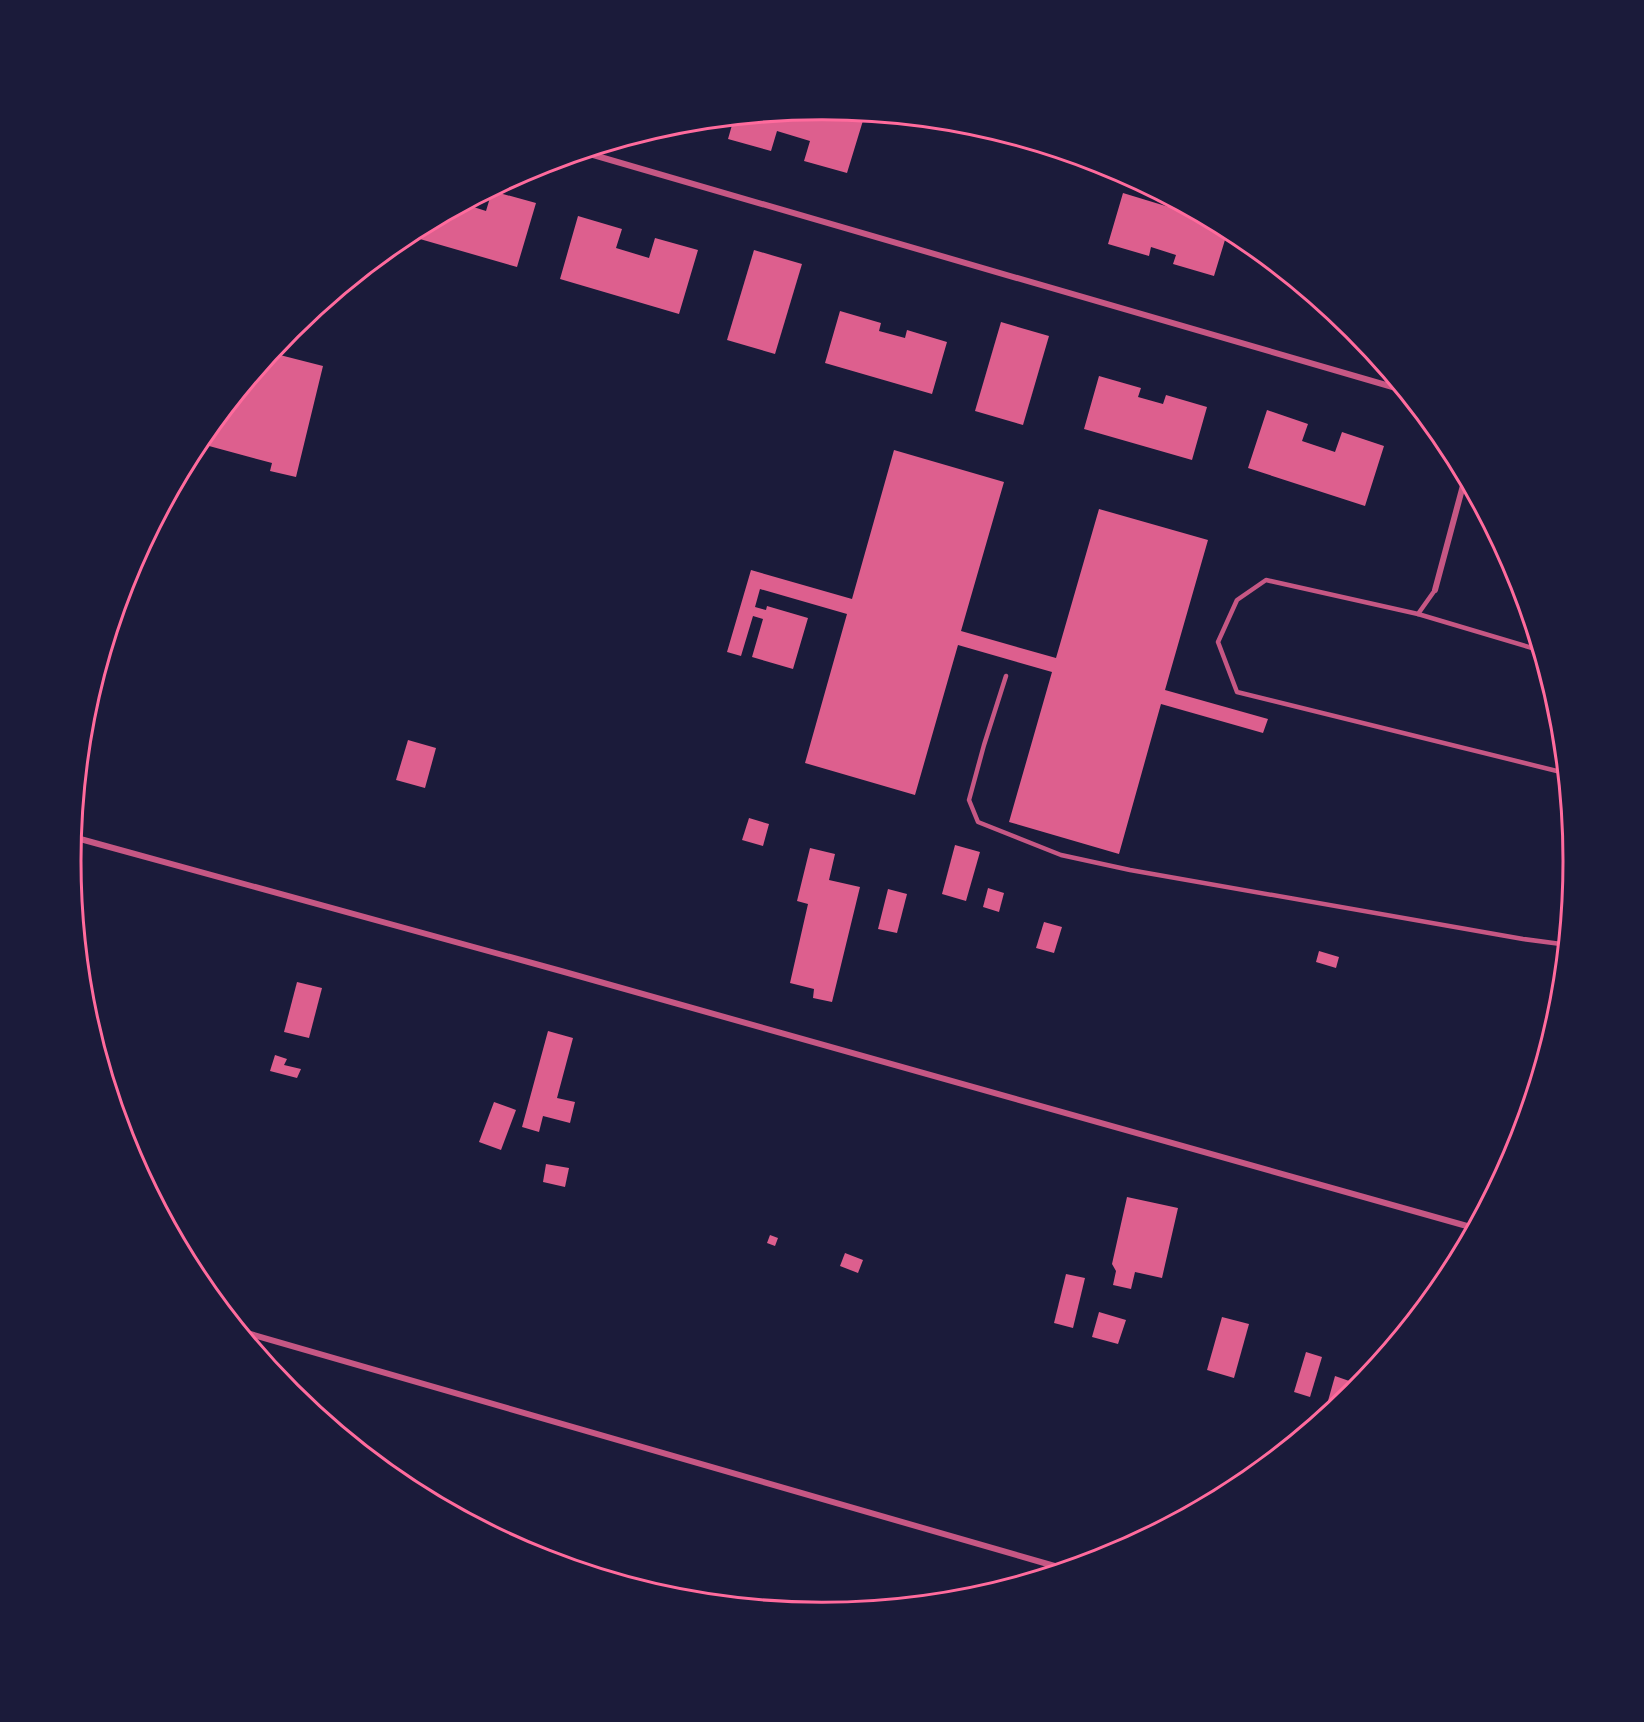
<svg xmlns="http://www.w3.org/2000/svg" width="1644" height="1722" font-family="Arial,sans-serif">
<rect width="100%" height="100%" fill="#1b1b3a"/>
<!-- building -->
<g fill="#dd5f8e">
<path d="M822,110L865,114L847,173L804,161L810,141L777,131L771,151L728,139L734,118Z"/>
<path d="M492,191L536,203L517,267L406,235L464,204L486,211Z"/>
<path d="M1123,193L1205,218L1228,230L1214,276L1173,264L1176,255L1151,247L1149,256L1108,244Z"/>
<path d="M578,216L622,229L616,248L649,258L655,238L698,250L679,314L560,279Z"/>
<path d="M754,250L802,264L775,354L727,340Z"/>
<path d="M1310,294L1326,307L1308,302Z"/>
<path d="M840,311L881,323L879,331L905,338L907,330L947,342L932,394L825,363Z"/>
<path d="M1001,322L1049,336L1023,425L975,411Z"/>
<path d="M272,353L323,366L296,477L270,471L272,463L198,443Z"/>
<path d="M1099,376L1141,388L1138,397L1163,404L1166,395L1207,407L1192,460L1084,429Z"/>
<path d="M1267,410L1308,424L1302,441L1335,452L1342,432L1384,446L1365,506L1248,468Z"/>
<path d="M894,450L1004,482L961,631L1056,658L1099,509L1208,540L1165,690L1268,719L1263,733L1161,704L1119,854L1009,822L1052,672L958,645L915,795L805,763L847,614L760,589L755,607L766,610L767,606L808,618L793,669L752,657L763,619L753,616L741,656L727,652L751,570L852,599Z"/>
<path d="M408,740L436,748L425,788L396,780Z"/>
<path d="M749,818L769,824L763,846L742,840Z"/>
<path d="M955,845L980,852L966,901L942,894Z"/>
<path d="M810,848L835,854L829,880L860,887L832,1002L813,998L814,989L790,983L808,904L797,901Z"/>
<path d="M988,888L1004,893L999,912L983,907Z"/>
<path d="M888,889L907,894L897,933L878,929Z"/>
<path d="M1044,922L1062,927L1054,953L1036,948Z"/>
<path d="M1319,951L1339,957L1336,968L1316,962Z"/>
<path d="M297,982L322,988L309,1038L284,1032Z"/>
<path d="M548,1031L573,1038L557,1098L575,1102L570,1123L543,1116L539,1132L522,1127Z"/>
<path d="M275,1055L287,1059L284,1065L301,1069L297,1078L270,1071Z"/>
<path d="M494,1102L516,1110L501,1150L479,1142Z"/>
<path d="M546,1164L569,1168L565,1187L543,1182Z"/>
<path d="M1127,1197L1178,1208L1162,1278L1135,1272L1131,1289L1113,1285L1116,1271L1112,1264Z"/>
<path d="M770,1235L778,1238L775,1246L767,1243Z"/>
<path d="M845,1253L863,1260L858,1273L840,1266Z"/>
<path d="M1066,1274L1085,1278L1073,1328L1054,1323Z"/>
<path d="M1099,1312L1126,1320L1118,1344L1092,1337Z"/>
<path d="M1222,1317L1249,1324L1234,1378L1207,1370Z"/>
<path d="M1306,1352L1322,1357L1310,1397L1294,1392Z"/>
<path d="M1335,1376L1355,1383L1353,1393L1332,1410L1326,1408Z"/>
</g>
<g fill="none" stroke-linecap="round" stroke-linejoin="round">
<!-- service -->
<g stroke="#c65784" stroke-width="4.5">
<path d="M1418,614L1435,590"/>
<path d="M1539,650L1418,614L1266,580L1237,600L1218,642L1237,692L1565,773"/>
<path d="M1006,676L984,745L969,800L978,822L1061,855L1130,870L1523,939L1561,944L1566,941"/>
</g>
<!-- minor -->
<g stroke="#c65784" stroke-width="6">
<path d="M583,152L1403,390"/>
<path d="M1435,590L1465,478"/>
<path d="M73,837L561,971L1474,1228"/>
<path d="M240,1331L1065,1569"/>
</g>
</g>
<!-- crop -->
<path d="M0 0H1644V1722H0ZM81 861a741 741 0 1 1 1482 0a741 741 0 1 1-1482 0Z" fill="#1b1b3a" fill-rule="evenodd"/>
<path fill="none" stroke="#ff6b9d" stroke-width="3" d="M81 861a741 741 0 1 1 1482 0a741 741 0 1 1-1482 0Z"/>
</svg>
